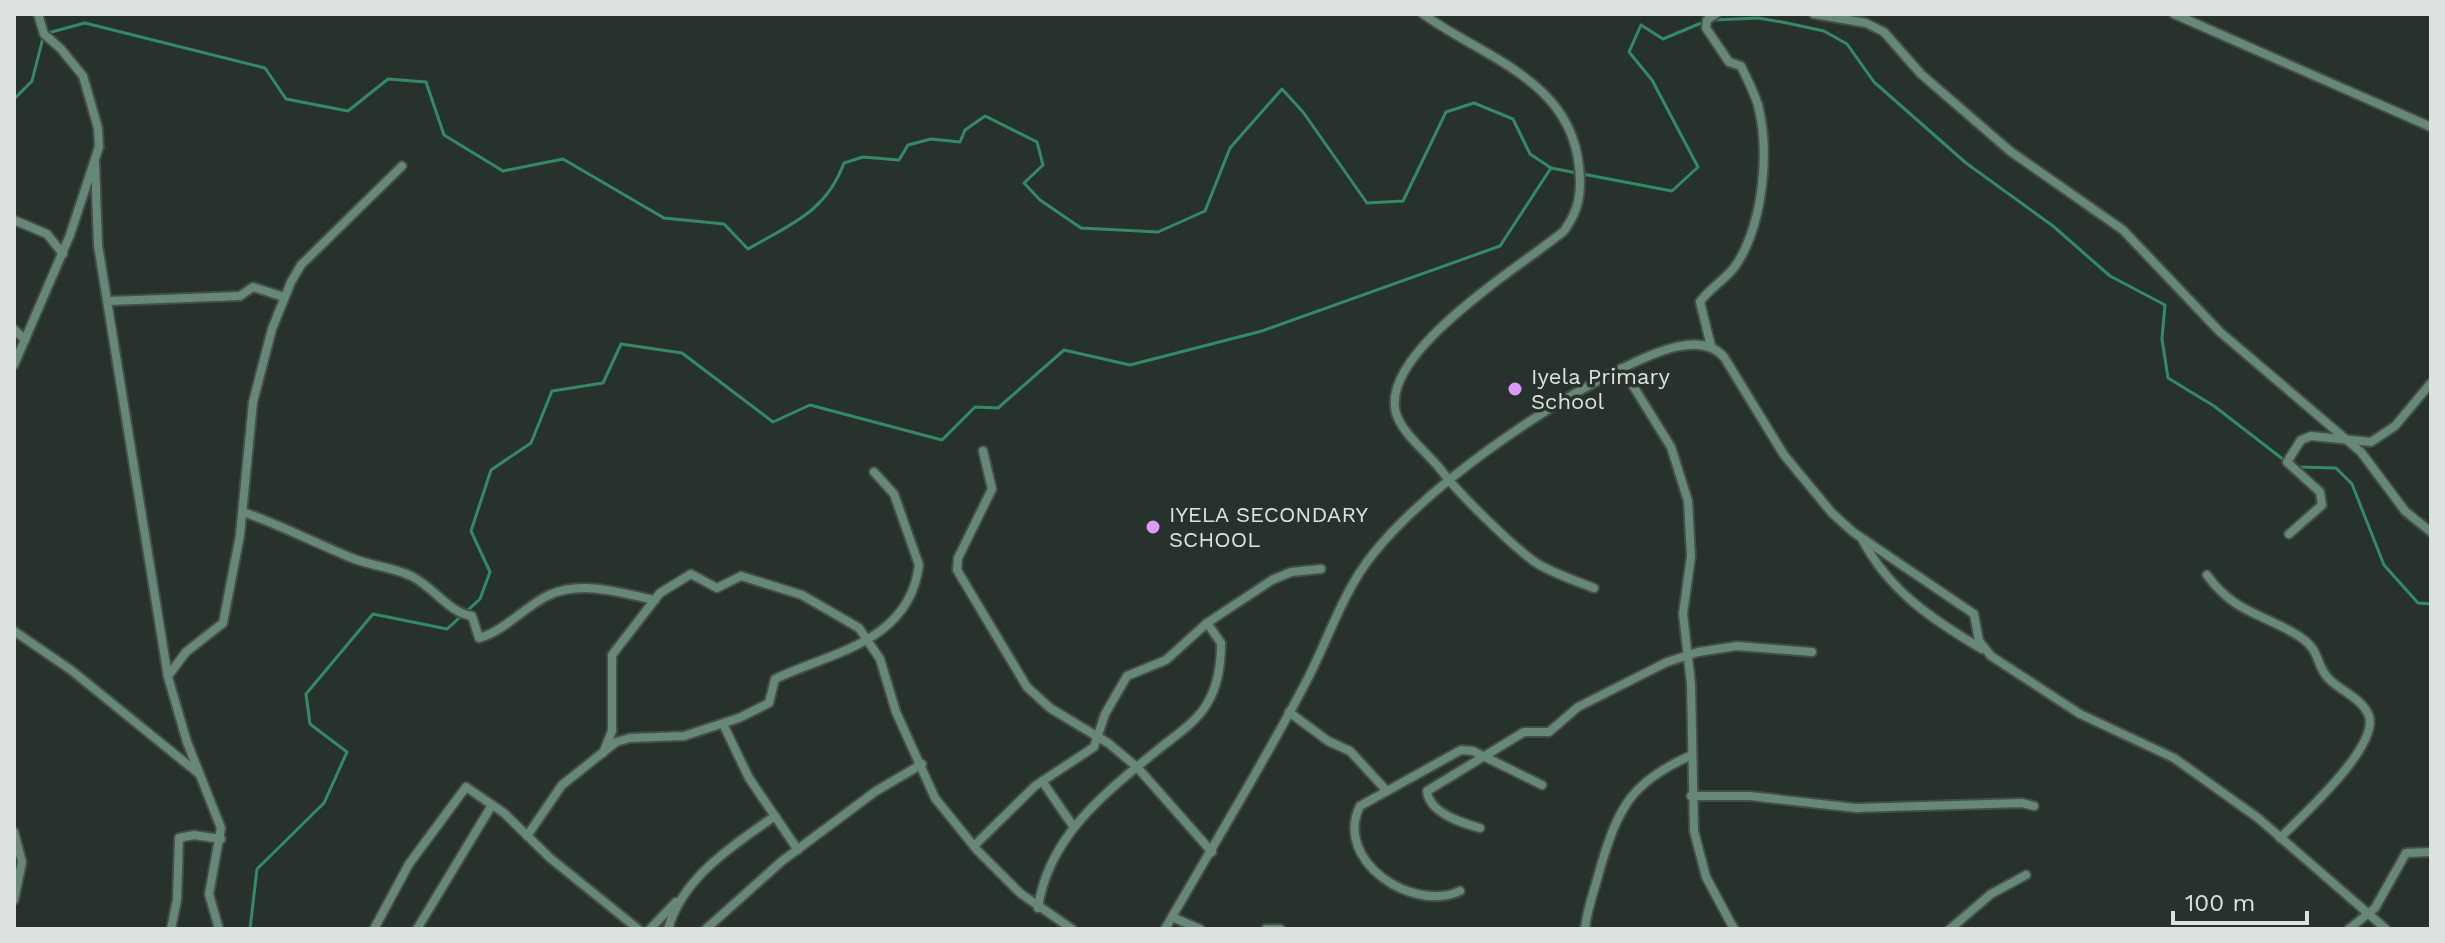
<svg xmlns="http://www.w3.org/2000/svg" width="2445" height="943" font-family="'Work Sans',sans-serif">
<rect width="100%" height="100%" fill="#27322d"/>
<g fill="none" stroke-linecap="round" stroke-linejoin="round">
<!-- stream -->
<g stroke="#348969" stroke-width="3">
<path d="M1714,20L1758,18L1782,22L1824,31L1847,44L1874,82L1966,163L2053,226L2110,276L2165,305L2162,339L2168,378L2214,406L2284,460"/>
<path d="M14,99L32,81L44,34L85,23L265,68L286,99L348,111L388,79L426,82L444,135L503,171L563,159L664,218L724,224L748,249C791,224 826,212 844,163L863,157L899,160L908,145L931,139L960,142L965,130L985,116L1037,142L1043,165L1024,183L1040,200L1081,228L1158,232L1205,211L1230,148L1282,89L1303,112L1367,203L1403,201L1446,112L1474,103L1513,119L1530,154L1551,168L1672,191L1698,167L1652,80L1629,52L1641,25L1663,39L1706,21"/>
<path d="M2298,467L2336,468L2352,484L2384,565L2418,603L2431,604"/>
<path d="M250,929L257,869L324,803L347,752L310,724L306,694L373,614L447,629L480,599L490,572L471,531L491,470L531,443L552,391L603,383L621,344L682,353L773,422L810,405L942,440L975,407L998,408L1064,350L1130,365L1262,331L1500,246L1551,168"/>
</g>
<!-- minor casing -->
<g stroke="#444e49" stroke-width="12">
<g id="minor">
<path d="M1423,14C1484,58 1571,80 1579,167C1582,193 1579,210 1564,231C1523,265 1379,352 1396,413C1402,434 1428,453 1441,470C1457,492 1516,550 1538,564C1555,574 1576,581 1594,588"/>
<path d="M1814,14L1866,23L1884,32L1921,74L2010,151L2123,230L2220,332L2361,452L2405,511L2431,532"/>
<path d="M2174,14L2431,127"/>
<path d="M95,163L98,245L168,677L187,742L221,828L209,894L219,929"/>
<path d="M14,220L47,234L63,254"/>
<path d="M109,301L240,296L253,287L284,297"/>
<path d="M14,329L25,340"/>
<path d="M1711,346L1700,302C1710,287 1729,278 1738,262C1763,221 1770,152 1758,105C1754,92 1747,79 1741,66L1729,62L1706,28L1707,20L1716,14"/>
<path d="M14,365L70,235L99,147L98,128L83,76L61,49L44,34L38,14"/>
<path d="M1622,368L1671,447L1688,501L1691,556L1683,614L1691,684L1694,831L1706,877L1734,929"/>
<path d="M983,451L992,489L958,558L957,570L1027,687L1050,708L1108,743L1137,767L1212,852"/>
<path d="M243,512C281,525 315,543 352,558C371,566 392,567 411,576C434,587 449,613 472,616L479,638C506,630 524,607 549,595C583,580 621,593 655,600"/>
<path d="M2289,534L2322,505L2320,492L2287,462L2301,440L2311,436L2371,442L2395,426L2431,383"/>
<path d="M1862,539C1889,591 1933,620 1982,649"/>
<path d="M2207,575C2233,611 2257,612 2292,632C2324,649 2313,663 2329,679C2342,692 2362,698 2369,716C2379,747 2301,817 2280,838"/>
<path d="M14,631L71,670L198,773"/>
<path d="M168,676L186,652L223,623L240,535L253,402L272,329L291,282L301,265L402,166"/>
<path d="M1289,712L1328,741L1350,751L1386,790"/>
<path d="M723,724L749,778L798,850"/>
<path d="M603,753L612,731V655L660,593L691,574L717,588L741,576L802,595L859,628L880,659L896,712L935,798L977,850L1020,893L1072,929"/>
<path d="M1042,781L1073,826"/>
<path d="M1691,796H1750L1856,808L2022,803L2034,806"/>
<path d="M1480,828C1462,823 1429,813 1427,791L1524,732H1549L1578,707L1667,662L1698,652L1737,646L1812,652"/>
<path d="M14,832L22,862L14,900"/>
<path d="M527,836L562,785L616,742L630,738L684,736L739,718L769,703L775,679C831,652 909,643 919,565L894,494L874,472"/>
<path d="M974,846L1035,786L1094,747L1105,714L1127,676L1166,660L1207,623L1272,580L1291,572L1321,569"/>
<path d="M1460,891C1413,913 1333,861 1360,806L1461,750L1473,751L1542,785"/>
<path d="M1038,908C1048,836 1106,792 1160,748C1176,735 1198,721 1208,702C1218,685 1221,662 1221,643L1207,623"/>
<path d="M1172,917L1200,929"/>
<path d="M171,929L177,900L179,838L194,835L221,839"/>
<path d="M374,929L409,864L466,787L504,813L550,858L638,929"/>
<path d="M417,929L492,805"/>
<path d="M650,929L676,902"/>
<path d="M668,929C682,878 733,845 775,816"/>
<path d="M706,929L782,861L876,791L922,764"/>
<path d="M1165,929C1212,847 1262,766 1306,682C1328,640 1343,591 1373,554C1429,484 1548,403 1629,365C1656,352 1701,331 1724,357L1784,455L1832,513L1853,532L1974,614L1979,641L1991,656L2080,714L2174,758L2258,818L2386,929"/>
<path d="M1266,929H1280"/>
<path d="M1585,929C1587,908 1595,889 1600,869C1618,807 1632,781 1692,755"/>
<path d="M1950,929L1991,894L2026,875"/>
<path d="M2349,929L2375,908L2406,853L2431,852"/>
</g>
</g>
<!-- minor -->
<use href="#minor" stroke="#678778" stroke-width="8"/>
</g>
<!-- markers -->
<g fill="#da9af6" stroke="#27322d" stroke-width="3">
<circle cx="1515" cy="389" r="8"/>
<circle cx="1153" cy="527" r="8"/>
</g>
<g text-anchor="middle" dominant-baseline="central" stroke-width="7" stroke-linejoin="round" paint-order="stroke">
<!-- poi labels -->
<g font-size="22" fill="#dce3df" stroke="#27322d" text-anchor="start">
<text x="1531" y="376">Iyela Primary<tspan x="1531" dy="25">School</tspan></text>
<text x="1169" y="514">IYELA SECONDARY<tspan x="1169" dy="25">SCHOOL</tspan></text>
</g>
</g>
<!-- border -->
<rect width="2445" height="943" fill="none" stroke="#dce3df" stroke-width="32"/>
<!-- scale -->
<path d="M2173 911v12h134v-12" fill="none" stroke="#dce3df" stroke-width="4"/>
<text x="2185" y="911" font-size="24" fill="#dce3df" stroke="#27322d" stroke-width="6" paint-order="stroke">100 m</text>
</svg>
